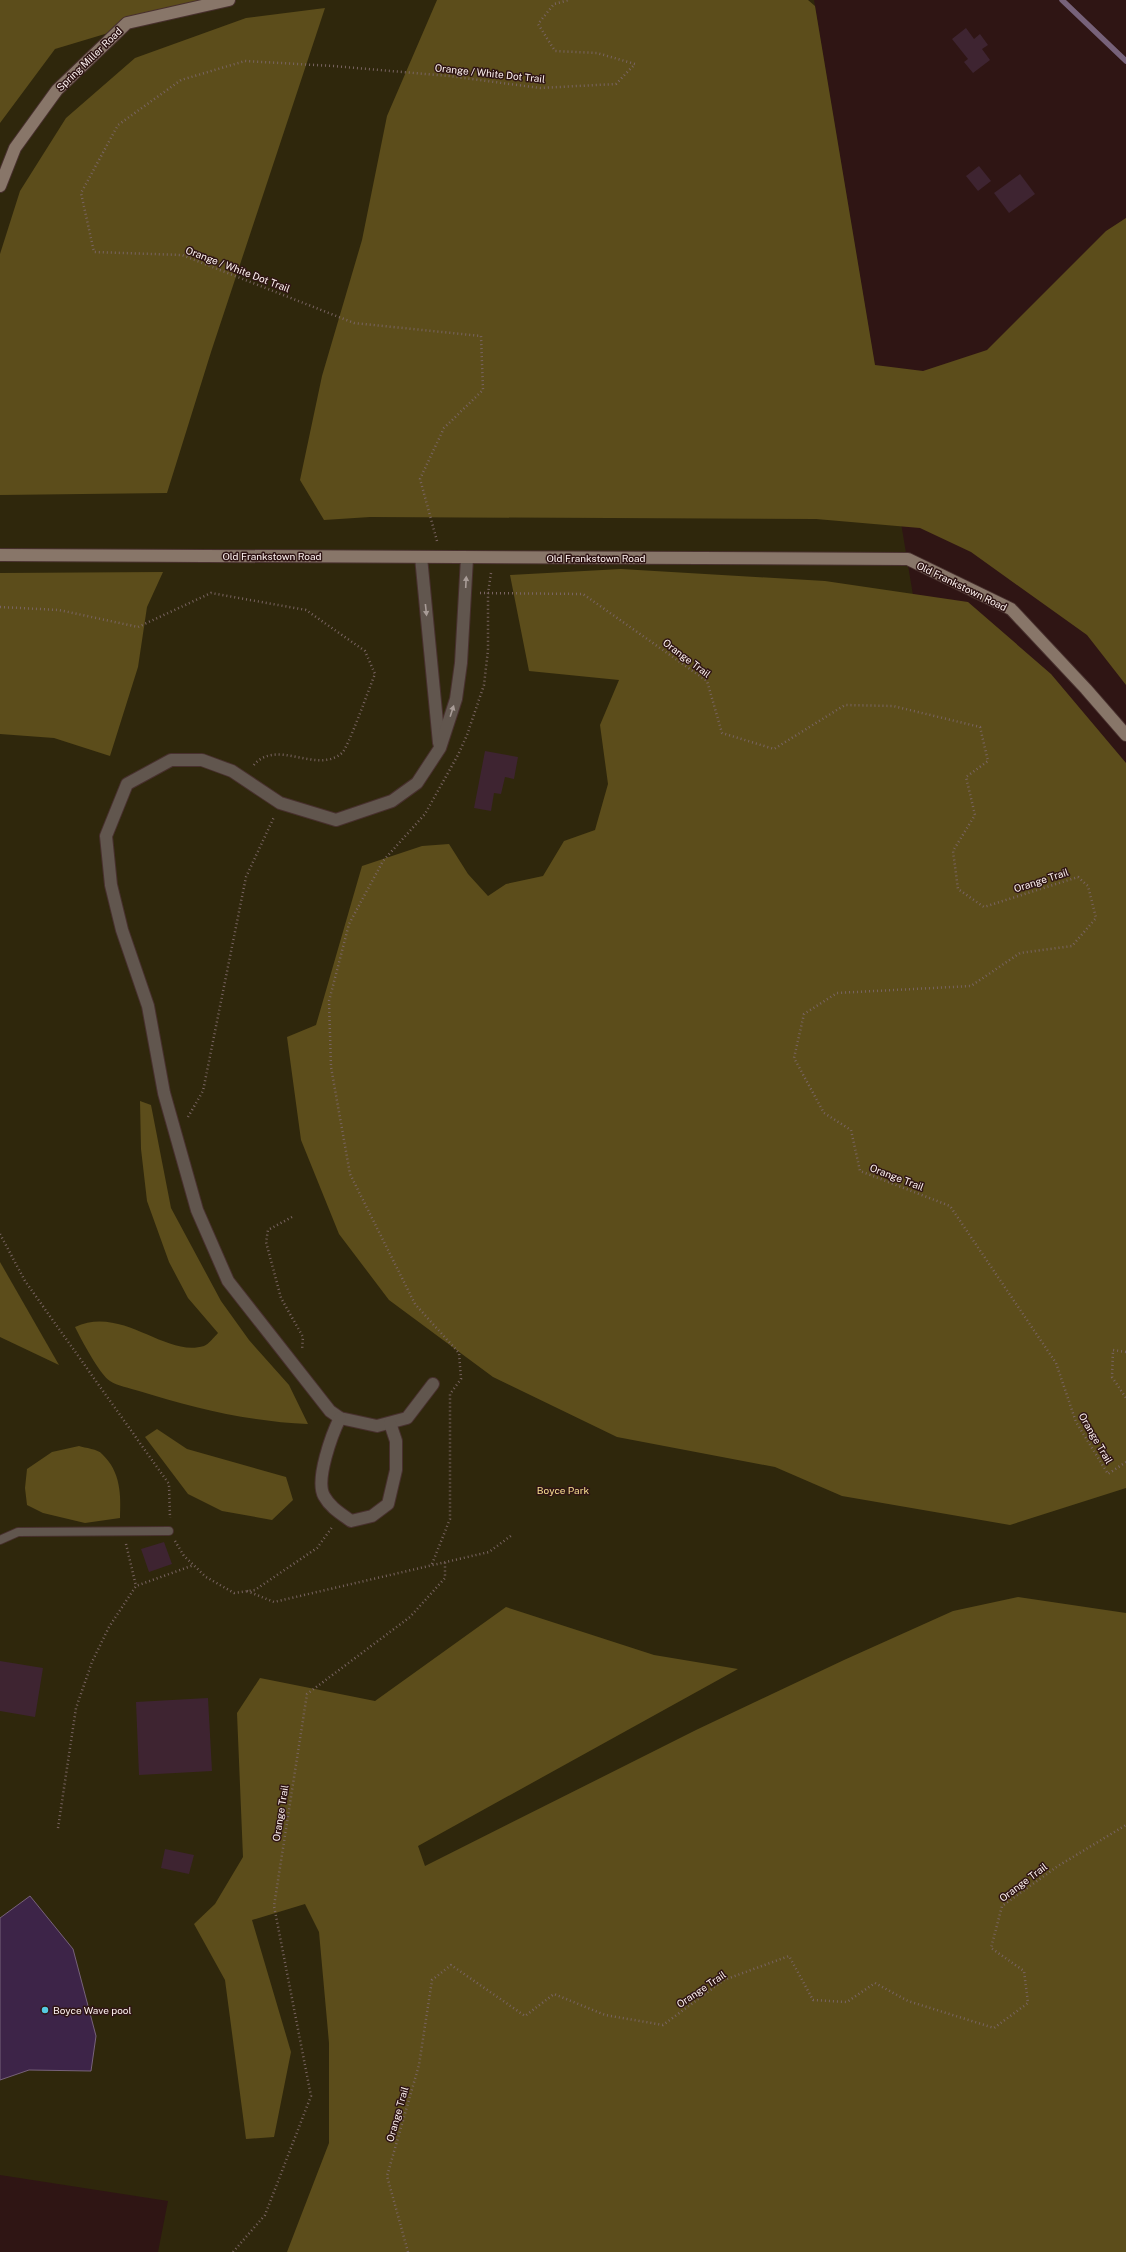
<svg xmlns="http://www.w3.org/2000/svg" width="1126" height="2252" font-family="'Public Sans',sans-serif">
<rect width="100%" height="100%" fill="#2f1514"/>
<!-- green -->
<path fill="#2f270c" d="M0,0H814L913,595L1126,805V2252H158L168,2201L0,2175Z"/>
<!-- forest -->
<g fill="#5c4d1b">
<path d="M0,0H218L55,49L0,123Z"/>
<path d="M437,0H808L815,6L875,365L923,371L987,350L1106,231L1126,218V685L1087,635L971,552L920,528L816,519L370,517L324,520L300,480L322,376L362,240L387,116Z"/>
<path d="M325,8L211,352L167,493L0,495V254L20,191L66,118L135,58L246,18Z"/>
<path d="M621,569L825,581L968,602L1051,674L1126,763V1488L1010,1525L842,1496L775,1467L617,1437L493,1377L389,1300L339,1234L301,1140L287,1037L316,1025L362,866L422,846L449,844L468,874L488,896L506,884L543,876L564,841L595,830L608,784L600,725L619,680L529,671L510,575Z"/>
<path d="M163,572L147,607L138,667L110,756L54,738L0,734V573Z"/>
<path d="M140,1101L151,1105L171,1208L221,1301L249,1340L289,1385L308,1424C251,1422 193,1408 139,1391C130,1388 117,1386 110,1381C100,1375 81,1339 75,1327C123,1305 165,1358 204,1346C209,1344 214,1337 218,1333L188,1298L169,1262L147,1201L141,1149Z"/>
<path d="M0,1262L59,1365L0,1337Z"/>
<path d="M157,1429L187,1449L286,1477L293,1500L272,1520L222,1511L188,1494L145,1437Z"/>
<path d="M79,1446C85,1448 98,1449 102,1454C121,1472 121,1495 120,1518L85,1523L43,1513L27,1505L25,1488L27,1469L52,1452Z"/>
<path d="M1018,1597L1126,1613V2252H287L329,2143V2043L319,1932L305,1904L252,1920L291,2052L274,2137L246,2139L225,1980L194,1924L215,1904L243,1857L237,1713L260,1678L375,1701L506,1607L654,1655L738,1669L418,1846L425,1866L696,1730L844,1660L953,1611Z"/>
</g>
<!-- water -->
<path fill="#3d2448" stroke="#77627a" d="M30,1896L73,1949L96,2036L91,2071L29,2070L0,2080V1918Z"/>
<g fill="none" stroke-linecap="round" stroke-linejoin="round">
<!-- stream -->
<path stroke="#77627a" stroke-width="5.5" d="M1062,0L1126,61"/>
</g>
<!-- building -->
<g fill="#3e2431">
<path d="M966,28L974,39L980,34L988,45L982,49L990,60L973,73L964,62L968,59L952,39Z"/>
<path d="M979,166L991,181L978,191L966,176Z"/>
<path d="M1020,174L1035,194L1009,213L994,193Z"/>
<path d="M485,751L518,757L514,779L505,777L501,794L494,793L491,811L474,808Z"/>
<path d="M164,1542L172,1564L149,1572L141,1549Z"/>
<path d="M0,1661L43,1668L35,1717L0,1711Z"/>
<path d="M208,1698L212,1771L139,1775L136,1702Z"/>
<path d="M165,1849L194,1855L189,1874L161,1868Z"/>
</g>
<g fill="none" stroke-linecap="round" stroke-linejoin="round">
<!-- lane casing -->
<g stroke="#48302e" stroke-width="10">
<path id="lane" d="M0,1540L18,1532L169,1531"/>
</g>
<!-- street casing -->
<g stroke="#48302e" stroke-width="14">
<g id="street">
<path d="M421,557L439,743"/>
<path d="M433,1384L407,1418L377,1426L340,1418L330,1411L228,1281L197,1210L164,1093L148,1006L122,930L111,885L106,836L127,784L171,760H202L232,771L280,803L336,820L392,801L417,783L440,748L456,699L461,663L467,558"/>
<path d="M340,1418C332,1434 315,1480 324,1496C330,1507 340,1513 351,1521L372,1516L388,1504L396,1470V1441L390,1423"/>
</g>
</g>
<!-- secondary casing -->
<g stroke="#48302e" stroke-width="14">
<g id="secondary">
<path d="M0,186L15,148L57,90L127,23L229,0"/>
<path d="M0,555L908,559L1011,609L1086,689L1126,735"/>
</g>
</g>
<!-- path -->
<g stroke="#796462" stroke-width="2.5" stroke-dasharray="1 3" stroke-linecap="butt">
<path d="M437,541L420,479L444,428L483,390L481,336L354,323L182,255L94,252L81,193L118,125L181,80L245,61L333,66L449,76L540,88L616,84L635,64L597,53L555,51L538,24L554,4L569,0"/>
<path d="M480,593L583,594L707,681L722,733L774,749L845,705L893,706L980,727L988,761L966,777L975,815L953,851L958,889L984,907L1078,877L1088,886L1096,918L1072,946L1020,953L971,986L837,993L804,1014L794,1058L824,1113L851,1130L860,1171L950,1206L1056,1363L1076,1422L1108,1474L1126,1462"/>
<path d="M0,607L59,610L138,627L211,593L306,610L365,651L375,674C370,686 348,748 342,753C316,775 276,737 253,766"/>
<path d="M188,1117L203,1091L246,877L274,817"/>
<path d="M292,1217L268,1230L266,1242L281,1298L303,1337L302,1350"/>
<path d="M0,1234L25,1281L169,1484L170,1518"/>
<path d="M1126,1352L1113,1350L1112,1377L1126,1398"/>
<path d="M175,1541L184,1556L206,1577L234,1593L255,1590L317,1548L333,1526"/>
<path d="M126,1544L136,1586"/>
<path d="M432,1564L450,1519V1394L461,1379L459,1353L415,1304L350,1174L331,1067L329,1001L349,924L383,861L425,814L458,755L467,735L484,685L488,650V593L491,573"/>
<path d="M247,1591L274,1602L489,1552L512,1535"/>
<path d="M58,1828L76,1708L92,1662L109,1627L136,1586L194,1565"/>
<path d="M233,2252L265,2215L311,2096L274,1906L307,1694L410,1617L445,1578V1562"/>
<path d="M408,2252L387,2176L419,2065L432,1980L451,1965L525,2016L554,1994L605,2015L663,2025L724,1980L789,1956L813,2000L847,2002L875,1983L908,2001L994,2028L1028,2003L1024,1971L991,1948L1002,1906L1058,1866L1126,1825"/>
</g>
<!-- lane -->
<use href="#lane" stroke="#61564e" stroke-width="8"/>
<!-- street -->
<use href="#street" stroke="#61564e" stroke-width="12"/>
<!-- secondary -->
<use href="#secondary" stroke="#887669" stroke-width="12"/>
</g>
<!-- one-way arrows -->
<defs><path id="oneway-solid" d="M-6-.8H1V-3.2L6.5 0L1 3.2V.8H-6Z"/></defs>
<g fill="#a89c97">
<use href="#oneway-solid" transform="translate(466 582) rotate(-87)"/>
<use href="#oneway-solid" transform="translate(426 610) rotate(84)"/>
<use href="#oneway-solid" transform="translate(452 711) rotate(-72)"/>
</g>
<!-- markers -->
<circle fill="#55cae0" stroke="#2f1514" stroke-width="1.5" cx="45" cy="2010" r="4"/>
<g text-anchor="middle" dominant-baseline="central" stroke-width="3" stroke-linejoin="round" paint-order="stroke">
<!-- street labels -->
<g font-size="10" fill="#fef2f0" stroke="#2f1514">
<text transform="translate(89 59) rotate(-44)">Spring Miller Road</text>
<text transform="translate(490 73) rotate(6)">Orange / White Dot Trail</text>
<text transform="translate(238 269) rotate(21)">Orange / White Dot Trail</text>
<text x="272" y="556">Old Frankstown Road</text>
<text x="596" y="558">Old Frankstown Road</text>
<text transform="translate(962 586) rotate(26)">Old Frankstown Road</text>
<text transform="translate(687 658) rotate(37)">Orange Trail</text>
<text transform="translate(1041 880) rotate(-18)">Orange Trail</text>
<text transform="translate(897 1177) rotate(21)">Orange Trail</text>
<text transform="translate(1096 1438) rotate(60)">Orange Trail</text>
<text transform="translate(280 1813) rotate(-81)">Orange Trail</text>
<text transform="translate(1023 1882) rotate(-37)">Orange Trail</text>
<text transform="translate(701 1989) rotate(-34)">Orange Trail</text>
<text transform="translate(397 2114) rotate(-74)">Orange Trail</text>
</g>
<!-- park labels -->
<g font-size="10" fill="#f9df92" stroke="#2f1514">
<text x="563" y="1490">Boyce Park</text>
</g>
<!-- poi labels -->
<g font-size="10" fill="#fef2f0" stroke="#2f1514" text-anchor="start">
<text x="53" y="2010">Boyce Wave pool</text>
</g>
</g>
</svg>
